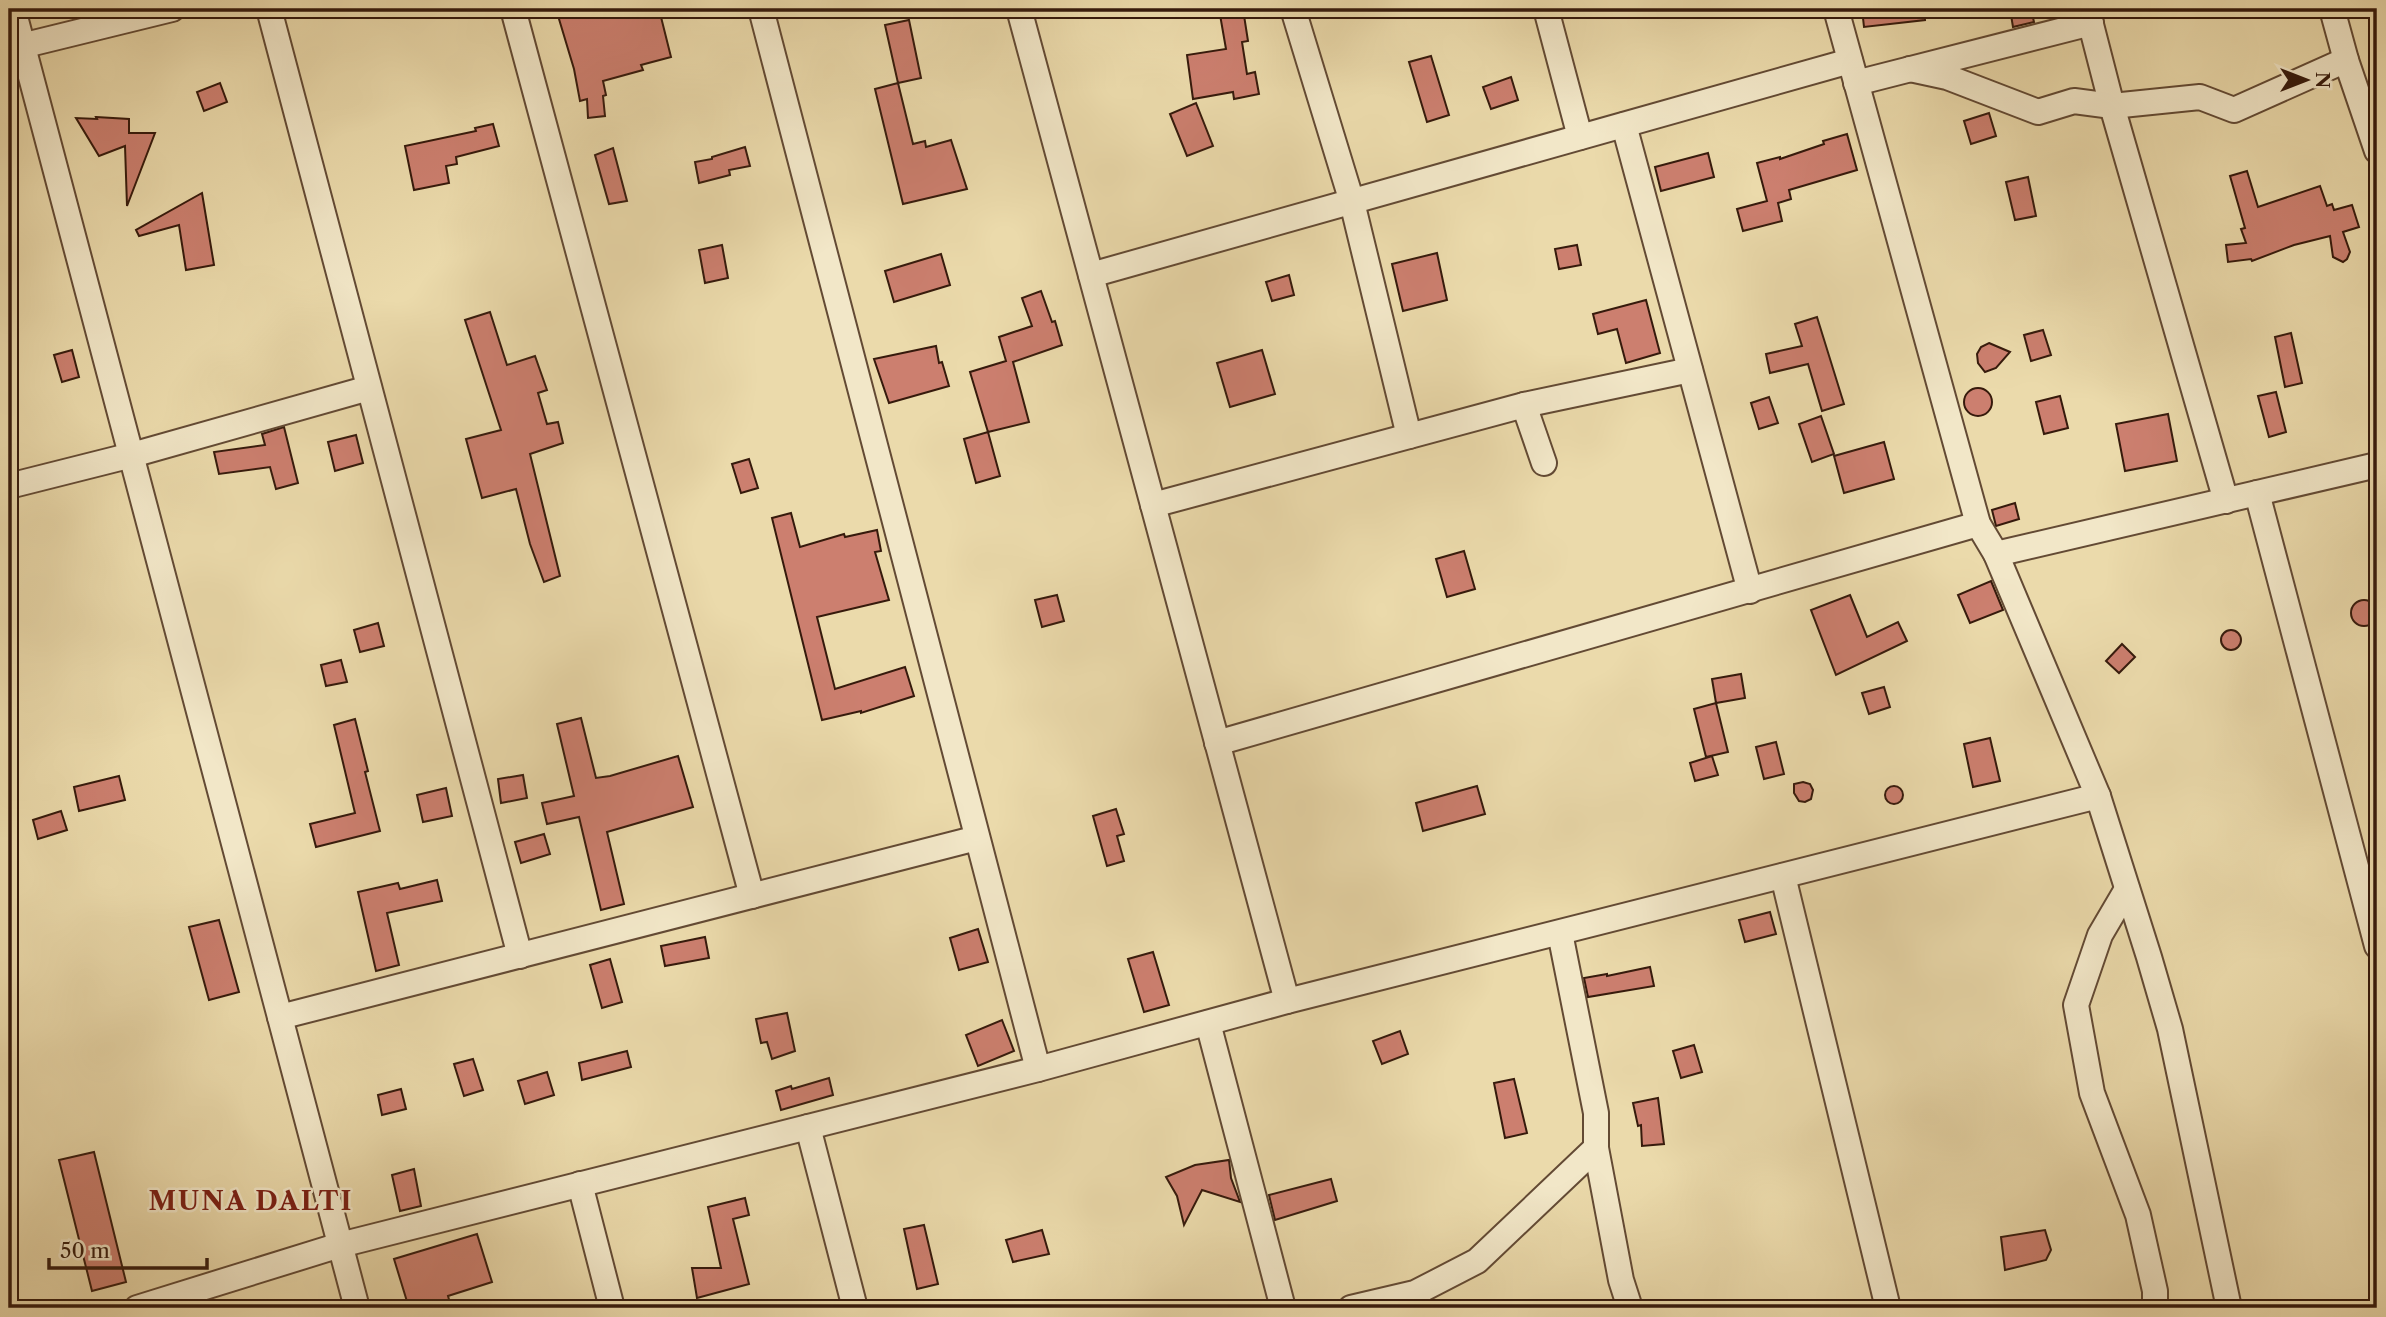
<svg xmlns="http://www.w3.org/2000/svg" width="2386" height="1317" font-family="'Libre Caslon Text',serif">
<rect width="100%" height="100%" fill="#ebdaab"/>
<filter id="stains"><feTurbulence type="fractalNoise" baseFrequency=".00286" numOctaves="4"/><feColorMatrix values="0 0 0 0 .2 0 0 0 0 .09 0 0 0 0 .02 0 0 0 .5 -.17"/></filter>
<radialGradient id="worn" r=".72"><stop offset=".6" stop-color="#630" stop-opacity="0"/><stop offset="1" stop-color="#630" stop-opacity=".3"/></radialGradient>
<!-- building -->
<g fill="#cc7f6f" stroke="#361a0c" stroke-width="2">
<path d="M556,9H659L671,57L641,65L643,70L603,81L606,95L603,96L605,116L588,118L587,99L580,101L574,69Z"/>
<path d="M1219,9H1243L1248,41L1242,42L1247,74L1255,72L1259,94L1234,99L1233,92L1193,99L1187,55L1226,49Z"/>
<path d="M1862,9H1924L1925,20L1864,27Z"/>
<path d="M2010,9H2031L2034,22L2013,27Z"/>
<path d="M909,20L921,78L898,83L885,25Z"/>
<path d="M1431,56L1449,115L1427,122L1409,62Z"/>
<path d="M1511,77L1518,100L1491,109L1483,87Z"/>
<path d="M220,83L227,102L204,111L197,92Z"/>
<path d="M898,83L913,144L925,141L926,147L951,140L967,189L903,204L875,89Z"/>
<path d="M1196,103L1213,146L1187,156L1170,114Z"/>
<path d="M1989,113L1996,136L1971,144L1964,121Z"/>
<path d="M96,117L129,119V133H155L127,206L125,146L99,156L76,118L97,119Z"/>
<path d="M493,124L499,146L456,157L457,164L446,166L449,183L414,190L405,146L476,131L475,128Z"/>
<path d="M1847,134L1857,170L1789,190L1791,199L1778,203L1782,221L1743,231L1737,209L1767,201L1757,163L1780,157V159L1824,144L1823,141Z"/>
<path d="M745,147L750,166L729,170L730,175L699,183L695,162L712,159V157Z"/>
<path d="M613,148L627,201L609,204L595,155Z"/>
<path d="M1708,153L1714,177L1661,191L1655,167Z"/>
<path d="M2247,171L2258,207L2320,186L2327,206L2332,204L2334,210L2352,205L2359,227L2343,232L2350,252L2347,259L2343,262L2333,257L2330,236L2294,245L2252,261L2251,259L2228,262L2226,245L2246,243L2241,229L2245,228L2230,176Z"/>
<path d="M2028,177L2036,216L2015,220L2006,182Z"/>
<path d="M202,193L214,265L186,270L179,225L139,236L136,230Z"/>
<path d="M722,245L728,278L705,283L699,250Z"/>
<path d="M1577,245L1581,265L1559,269L1555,249Z"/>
<path d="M1437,253L1447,300L1403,311L1392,264Z"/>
<path d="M941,254L950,285L894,302L885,271Z"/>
<path d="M1289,275L1294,295L1272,301L1266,282Z"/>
<path d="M1041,291L1052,322L1055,321L1062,345L1013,362L1029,422L988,432L970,372L1006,361L999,337L1032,326L1022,298Z"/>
<path d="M1646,300L1660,353L1626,363L1617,329L1598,334L1593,314Z"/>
<path d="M490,312L507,365L535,356L547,390L538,393L547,424L558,422L563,443L530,454L560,576L544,582L530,544L516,489L482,498L466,439L501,430L465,320Z"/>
<path d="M1817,317L1844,404L1822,411L1808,364L1770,373L1766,354L1802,346L1795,324Z"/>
<path d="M2043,330L2051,355L2031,361L2024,335Z"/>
<path d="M2291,333L2302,383L2285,387L2275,337Z"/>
<path d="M1989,343L2010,352L1996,368L1985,372L1978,363L1977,354L1981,347Z"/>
<path d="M936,346L939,363L942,362L949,386L889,403L874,359Z"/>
<path d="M72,350L79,377L62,382L54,355Z"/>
<path d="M1262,350L1275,394L1230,407L1217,363Z"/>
<circle cx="1978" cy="402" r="14"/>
<path d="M2276,392L2286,432L2269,437L2258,396Z"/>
<path d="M2060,396L2068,428L2044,434L2036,402Z"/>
<path d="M1769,397L1778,423L1759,429L1751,403Z"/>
<path d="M2168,414L2177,461L2125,471L2116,424Z"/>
<path d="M1821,416L1834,454L1812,462L1799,424Z"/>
<path d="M284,427L298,483L276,489L270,467L219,474L214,452L265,445L262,434Z"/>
<path d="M988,432L1000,476L976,483L964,439Z"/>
<path d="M356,435L363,463L335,471L328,442Z"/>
<path d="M1884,442L1894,479L1844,493L1834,456Z"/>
<path d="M749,459L758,488L741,493L732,464Z"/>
<path d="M2015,503L2019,519L1996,526L1992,510Z"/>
<path d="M791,513L800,547L844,534L845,537L877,530L881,551L875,552L889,600L817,617L835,689L905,667L914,696L861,713V711L822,720L772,518Z"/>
<path d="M1464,551L1475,589L1447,597L1436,559Z"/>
<path d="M1991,581L2003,610L1970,623L1958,595Z"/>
<path d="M1057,595L1064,621L1042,627L1035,600Z"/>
<path d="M1850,595L1867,637L1898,622L1907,641L1836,675L1811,610Z"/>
<circle cx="2364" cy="613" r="13"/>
<path d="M378,623L384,646L360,652L354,630Z"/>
<circle cx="2231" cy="640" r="10"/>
<path d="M2122,644L2135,657L2119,673L2106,661Z"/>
<path d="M341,660L347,682L326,686L321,665Z"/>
<path d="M1741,674L1745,698L1716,703L1712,679Z"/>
<path d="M1884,687L1890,707L1869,714L1862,693Z"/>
<path d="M1716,703L1728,752L1706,757L1694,709Z"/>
<path d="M581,718L596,778L610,776L678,756L693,807L607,832L624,904L601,910L579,817L547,824L542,803L574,796L557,724Z"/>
<path d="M355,719L368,771L365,772L380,831L316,847L310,824L355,813L334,725Z"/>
<path d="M1990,738L2000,781L1973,787L1964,744Z"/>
<path d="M1776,742L1784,774L1764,779L1756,747Z"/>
<path d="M1712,756L1718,775L1695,781L1690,763Z"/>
<path d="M523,775L527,798L501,803L498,779Z"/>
<path d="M119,776L125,800L79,811L74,787Z"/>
<path d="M1803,782L1810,784L1813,790L1811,799L1805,802L1799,801L1794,793V784Z"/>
<circle cx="1894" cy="795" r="9"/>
<path d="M1477,786L1485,814L1423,831L1416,803Z"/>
<path d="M446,788L452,816L423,822L417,795Z"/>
<path d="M1116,809L1124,834L1117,836L1124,861L1107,866L1093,816Z"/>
<path d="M61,811L67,830L38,839L33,820Z"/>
<path d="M544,834L550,854L521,863L515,842Z"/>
<path d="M437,880L442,901L387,913L399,965L376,971L358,892L398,883L400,889Z"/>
<path d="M1770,912L1776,934L1745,942L1739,920Z"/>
<path d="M219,920L239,992L209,1000L189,927Z"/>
<path d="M978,929L988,962L959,970L950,938Z"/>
<path d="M705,937L709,958L665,966L661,946Z"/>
<path d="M1153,952L1169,1005L1144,1012L1128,959Z"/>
<path d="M610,959L622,1002L602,1008L590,965Z"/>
<path d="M1650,967L1654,986L1588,997L1584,978L1607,974V976Z"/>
<path d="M787,1013L795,1051L772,1059L767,1042L761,1043L756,1019Z"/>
<path d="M1002,1020L1014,1051L978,1066L966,1035Z"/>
<path d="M1400,1031L1408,1054L1382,1064L1373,1041Z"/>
<path d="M1694,1045L1702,1072L1681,1078L1673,1051Z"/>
<path d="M627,1051L631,1067L582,1080L579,1063Z"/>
<path d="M473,1059L483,1090L464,1096L454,1064Z"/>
<path d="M547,1072L554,1095L525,1104L518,1081Z"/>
<path d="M829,1078L833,1095L781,1110L776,1091L791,1086L792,1089Z"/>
<path d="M1514,1079L1527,1133L1505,1138L1494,1083Z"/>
<path d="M401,1089L406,1109L382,1115L378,1095Z"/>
<path d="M1658,1098L1664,1144L1642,1146L1641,1125L1638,1126L1633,1103Z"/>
<path d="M94,1152L126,1282L92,1291L59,1160Z"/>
<path d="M1229,1160L1231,1178L1240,1202L1202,1190L1184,1225L1177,1196L1166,1177L1195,1165Z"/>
<path d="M414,1169L421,1206L400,1211L392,1175Z"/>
<path d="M1331,1179L1337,1201L1275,1220L1269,1195Z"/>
<path d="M745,1198L749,1215L733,1219L749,1284L697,1298L692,1268H721L708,1207Z"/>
<path d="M924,1225L938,1284L917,1289L904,1229Z"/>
<path d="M1042,1230L1049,1254L1013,1262L1006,1240Z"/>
<path d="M2045,1230L2051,1250L2046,1260L2005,1270L2001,1237Z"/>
<path d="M477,1234L492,1282L448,1296L450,1303L429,1308H409L394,1259Z"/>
</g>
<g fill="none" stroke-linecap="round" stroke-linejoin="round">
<!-- minor casing -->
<g stroke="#634a34" stroke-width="28">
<g id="minor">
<path d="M13,9L357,1308"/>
<path d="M269,9L520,956"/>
<path d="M513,9L752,896"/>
<path d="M761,9L1038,1069"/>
<path d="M1019,9L1287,1001"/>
<path d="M1293,9L1352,202L1409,436"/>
<path d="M1546,9L1580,137"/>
<path d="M1836,9L1978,524L1996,554L2098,796L2149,957L2170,1029L2229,1308"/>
<path d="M2087,9L2112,106L2226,501"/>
<path d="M2332,9L2346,60L2377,151"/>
<path d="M9,49L172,9"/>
<path d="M1910,69L1947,77L2038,112L2074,101L2112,106L2200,97L2234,110L2346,60"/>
<path d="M1856,83L2091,23"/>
<path d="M1624,125L1750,591"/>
<path d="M1091,275L1850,61"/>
<path d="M1524,405L1544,463"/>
<path d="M9,486L132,455L369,388"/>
<path d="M2257,493L2377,946"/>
<path d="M1153,505L1524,405L1690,370"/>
<path d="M1996,554L2377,465"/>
<path d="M1217,743L1978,524"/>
<path d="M1783,876L1888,1308"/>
<path d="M2127,889L2100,935L2076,1005L2092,1093L2138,1215L2155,1291V1308"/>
<path d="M1560,933L1596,1113V1148L1621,1280L1630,1308"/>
<path d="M280,1017L977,838"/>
<path d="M1208,1023L1283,1308"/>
<path d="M808,1127L855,1308"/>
<path d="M580,1184L612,1308"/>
<path d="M137,1308L340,1245L1038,1069L1287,1001L2098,796"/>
<path d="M1351,1308L1415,1293L1477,1261L1596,1148"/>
</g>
</g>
<!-- minor -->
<use href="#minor" stroke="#f2e7c8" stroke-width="24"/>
</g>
<g text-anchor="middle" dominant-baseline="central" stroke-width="5" stroke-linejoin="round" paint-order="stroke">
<!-- district labels -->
<g font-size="26" font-weight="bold" letter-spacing="2" fill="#7a1f14" stroke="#f2e7c8">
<text x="251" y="1201">MUNA DALTI</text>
</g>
</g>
<!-- margin -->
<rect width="2386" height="1317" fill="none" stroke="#ebdaab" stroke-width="35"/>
<rect x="10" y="10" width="2365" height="1296" fill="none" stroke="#361a0c" stroke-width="3.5"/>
<rect x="18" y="18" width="2351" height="1282" fill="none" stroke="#361a0c" stroke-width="2"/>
<!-- north arrow -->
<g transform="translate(2306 80) rotate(90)" stroke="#f2e7c8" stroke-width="5" paint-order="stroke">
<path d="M0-5L12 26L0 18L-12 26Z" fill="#361a0c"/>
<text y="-10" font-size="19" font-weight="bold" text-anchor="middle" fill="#361a0c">N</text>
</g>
<!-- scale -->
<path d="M49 1258v10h158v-10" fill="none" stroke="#361a0c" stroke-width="3.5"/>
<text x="60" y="1258" font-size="21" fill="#361a0c" stroke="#f2e7c8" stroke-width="5" paint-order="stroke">50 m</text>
<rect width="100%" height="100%" filter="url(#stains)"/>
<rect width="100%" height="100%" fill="url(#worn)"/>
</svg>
